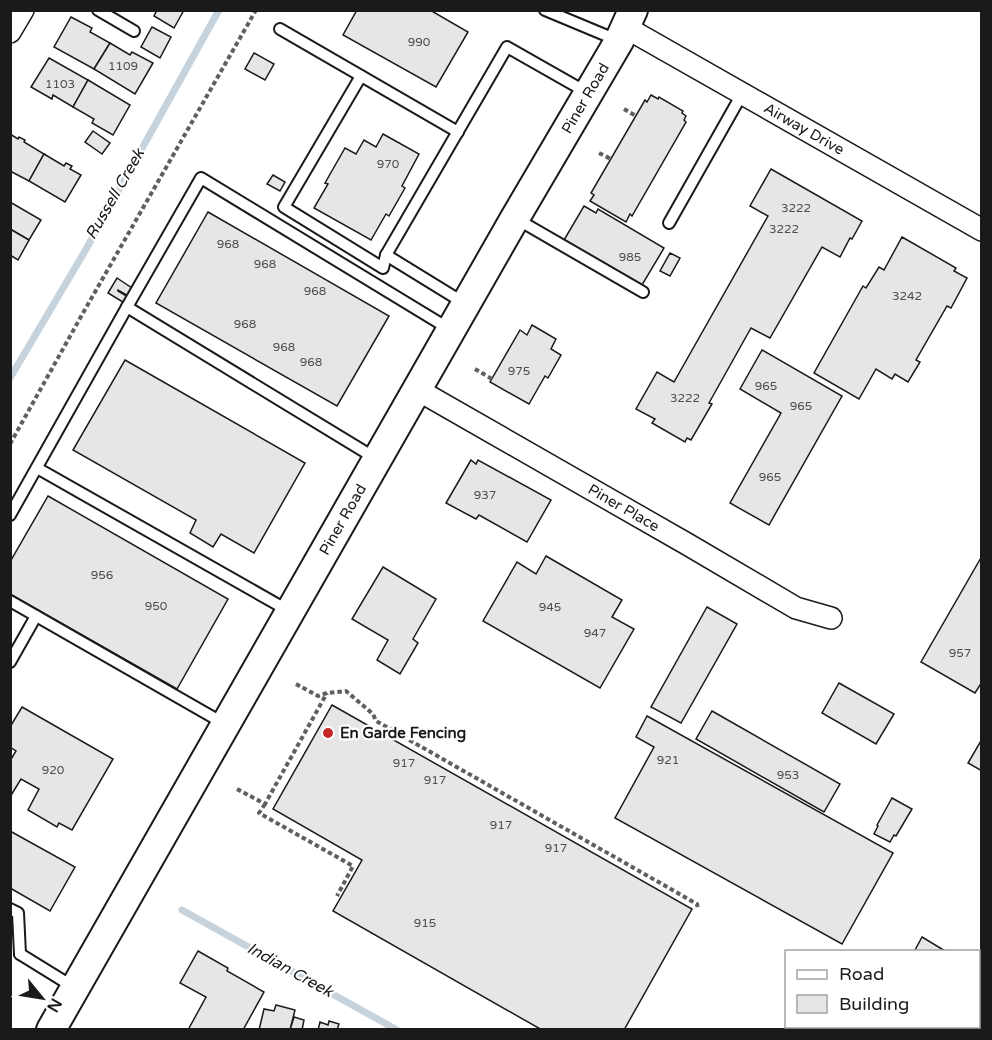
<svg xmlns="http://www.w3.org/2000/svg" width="992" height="1040" font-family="'Varela Round',sans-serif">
<rect width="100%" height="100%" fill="#fff"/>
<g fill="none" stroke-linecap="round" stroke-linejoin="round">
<!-- stream -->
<g stroke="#c6d2dc" stroke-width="7">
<path d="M10,378L85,251L219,10"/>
<path d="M182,910L397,1030"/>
</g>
</g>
<!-- building -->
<g fill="#e6e6e6" stroke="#1a1a1a" stroke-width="1.5">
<path d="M153,10H184L174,28L154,16L156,12Z"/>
<path d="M357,10H430L468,32L436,87L343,35Z"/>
<path d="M71,17L92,28L90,32L110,43L94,69L54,47Z"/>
<path d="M152,27L171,37L160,58L141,47Z"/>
<path d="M110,43L130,55L132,52L153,63L135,94L94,69Z"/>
<path d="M254,53L274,64L265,80L245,69Z"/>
<path d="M49,58L88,80L73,107L53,95L52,99L31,87Z"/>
<path d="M88,80L130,105L113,135L92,123L94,119L73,107Z"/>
<path d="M651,95L658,99L659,97L683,111L682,113L686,116L684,120L686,122L632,216L630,214L626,222L590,201L594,195L591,193L645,100L647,102Z"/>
<path d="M93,131L110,143L102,154L85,142Z"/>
<path d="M10,134L18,139L19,137L25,140L24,142L44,154L29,181L10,171Z"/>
<path d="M383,134L419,154L402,186L405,188L389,216L386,214L371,240L314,208L328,184L325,183L345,148L356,154L364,140L376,147Z"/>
<path d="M44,154L64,166L66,163L72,166L70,169L81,175L65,202L29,181Z"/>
<path d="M771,169L862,221L852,239L850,238L840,257L822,247L770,338L751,328L709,403L712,404L691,440L687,438L685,442L652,423L655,419L636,409L657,372L674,382L768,216L750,206Z"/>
<path d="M273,175L285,182L280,191L267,184Z"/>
<path d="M10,202L41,220L29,240L10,229Z"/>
<path d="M584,206L596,213L598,209L664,248L642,285L564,240Z"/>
<path d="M208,212L389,316L337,406L156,303Z"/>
<path d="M10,229L29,240L18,260L10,255Z"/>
<path d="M902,237L956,268L954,271L967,278L951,308L947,306L916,360L920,362L908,382L895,374L892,379L876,369L859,399L814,373L863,286L866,288L879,267L884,270Z"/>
<path d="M670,253L680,258L670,276L660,271Z"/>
<path d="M117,278L135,290L130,297L118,290V291L130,298L126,304L108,293Z"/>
<path d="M532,325L556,339L551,349L561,355L548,378L545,376L529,404L490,382L520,330L527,335Z"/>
<path d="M762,350L842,396L769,525L730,503L781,413L740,389Z"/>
<path d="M125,360L305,463L254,553L221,534L213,547L190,533L196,520L73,450Z"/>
<path d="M471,460L476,464L478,460L551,500L527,542L479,515L476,519L446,503Z"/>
<path d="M48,496L228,599L177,689L10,594V562Z"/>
<path d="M546,556L622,600L612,617L634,629L600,688L483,621L517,562L536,574Z"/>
<path d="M982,556V682L975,693L921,662Z"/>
<path d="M383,567L436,599L413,639L418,643L400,674L377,660L388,640L352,619Z"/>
<path d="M707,607L737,624L681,723L651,707Z"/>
<path d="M839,683L894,714L876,744L822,713Z"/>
<path d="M332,705L692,909L624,1030H542L333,911L362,860L273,809Z"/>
<path d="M22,707L113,759L72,830L59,823L57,827L28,810L39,789L21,779L10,797V761L16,751L10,747V727Z"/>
<path d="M712,711L840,784L824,812L696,739Z"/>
<path d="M647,716L893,853L842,944L615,818L654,747L636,737Z"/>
<path d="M982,739V771L968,763Z"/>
<path d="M892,798L912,809L896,836L894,835L890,842L874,834L878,826L877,825Z"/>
<path d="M10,831L75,867L50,911L10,888Z"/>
<path d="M922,937L947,952H914Z"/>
<path d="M198,951L228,968L227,971L264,992L243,1030H188L206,997L180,983Z"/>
<path d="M978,969L982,971V1030H869L871,1026H978Z"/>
<path d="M276,1005L295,1010L290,1030H259L264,1009L274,1011Z"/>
<path d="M294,1017L304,1020L302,1030H290Z"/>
<path d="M329,1021L339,1024L337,1030H318L320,1022L328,1025Z"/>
</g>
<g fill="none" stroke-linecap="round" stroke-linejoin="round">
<!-- lane casing -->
<g stroke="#1a1a1a" stroke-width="14">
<g id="lane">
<path d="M98,10L134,31"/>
<path d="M545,10L617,40"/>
<path d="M280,29L458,132"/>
<path d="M361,76L284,207L383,268L386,255"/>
<path d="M515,218L643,292"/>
<path d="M669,223L742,94"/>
<path d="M464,303L386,255L507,47L588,93"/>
<path d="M375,458L127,307L201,178L451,330"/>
<path d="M37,468L289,611"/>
<path d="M10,515L127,307"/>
<path d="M10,601L223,723"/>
<path d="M10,662L36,616"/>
<path d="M10,909L18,913L20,954"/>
<path d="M20,954L75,988"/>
</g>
</g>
<!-- street casing -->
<g stroke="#1a1a1a" stroke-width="24">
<g id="street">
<path id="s1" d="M625,27L982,230"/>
<path d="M10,32L23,10"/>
<path id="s2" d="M418,390L687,544L796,608L831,618"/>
</g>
</g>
<!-- secondary casing -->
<g stroke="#1a1a1a" stroke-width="32">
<g id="secondary">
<path id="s3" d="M51,1030L515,218L619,41L633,10"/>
</g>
</g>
<!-- path -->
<g stroke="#5f5f5f" stroke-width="4" stroke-dasharray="4.5 3" stroke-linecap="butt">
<path d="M624,109L636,116"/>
<path d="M599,153L611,159"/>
<path d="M475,369L492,379"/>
<path d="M10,444L83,313L256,10"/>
<path d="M296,684L318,696L327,693L346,691L373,714L376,721L697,904L698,909"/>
<path d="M237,789L265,804L327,693"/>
<path d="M265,804L259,813L353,866L337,896"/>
</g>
<!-- lane -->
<use href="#lane" stroke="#fff" stroke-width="10"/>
<!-- street -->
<use href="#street" stroke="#fff" stroke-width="21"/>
<!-- secondary -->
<use href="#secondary" stroke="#fff" stroke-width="28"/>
</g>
<!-- markers -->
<circle fill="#c62828" stroke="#fff" stroke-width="2" cx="328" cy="733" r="6"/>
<g text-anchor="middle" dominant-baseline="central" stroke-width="4.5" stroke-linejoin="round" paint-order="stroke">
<!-- number labels -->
<g font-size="12" fill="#4d4d4d">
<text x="419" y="42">990</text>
<text x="123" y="66">1109</text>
<text x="60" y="84">1103</text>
<text x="388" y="164">970</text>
<text x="796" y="208">3222</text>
<text x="784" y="229">3222</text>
<text x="228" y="244">968</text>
<text x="630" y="257">985</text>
<text x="265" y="264">968</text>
<text x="315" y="291">968</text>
<text x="907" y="296">3242</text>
<text x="245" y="324">968</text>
<text x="284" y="347">968</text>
<text x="311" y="362">968</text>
<text x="519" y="371">975</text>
<text x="766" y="386">965</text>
<text x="685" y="398">3222</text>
<text x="801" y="406">965</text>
<text x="770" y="477">965</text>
<text x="485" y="495">937</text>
<text x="102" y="575">956</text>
<text x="156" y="606">950</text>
<text x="550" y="607">945</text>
<text x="595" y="633">947</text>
<text x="960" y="653">957</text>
<text x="668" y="760">921</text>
<text x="404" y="763">917</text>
<text x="53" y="770">920</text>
<text x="788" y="775">953</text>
<text x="435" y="780">917</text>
<text x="501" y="825">917</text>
<text x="556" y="848">917</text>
<text x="425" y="923">915</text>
</g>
<!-- street labels -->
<g font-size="15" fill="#1a1a1a" stroke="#fff">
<text stroke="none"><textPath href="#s3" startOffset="1074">Piner Road</textPath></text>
<text stroke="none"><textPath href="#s1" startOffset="206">Airway Drive</textPath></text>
<text stroke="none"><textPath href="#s2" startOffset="237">Piner Place</textPath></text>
<text stroke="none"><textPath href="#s3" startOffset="588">Piner Road</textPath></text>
</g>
<!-- poi labels -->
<g font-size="15" font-weight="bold" fill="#1a1a1a" stroke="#fff" text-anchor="start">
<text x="340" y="733">En Garde Fencing</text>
</g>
<!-- water labels -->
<g font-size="16" font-style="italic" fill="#1a1a1a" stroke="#fff">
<text transform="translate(115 194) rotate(-60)">Russell Creek</text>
<text transform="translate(290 970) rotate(29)">Indian Creek</text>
</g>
</g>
<!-- border -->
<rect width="992" height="1040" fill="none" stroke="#1a1a1a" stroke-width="24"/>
<!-- legend -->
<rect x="785" y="950" width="195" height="78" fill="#ffffff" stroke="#a3a3a3" stroke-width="1.5"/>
<rect x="797" y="970" width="30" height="9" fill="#ffffff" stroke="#a3a3a3" stroke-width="1.5"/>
<text x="839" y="980" font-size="18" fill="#1a1a1a">Road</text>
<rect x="797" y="995" width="30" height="18" fill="#e6e6e6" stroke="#a3a3a3" stroke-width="1.5"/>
<text x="839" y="1010" font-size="18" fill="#1a1a1a">Building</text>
<!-- north arrow -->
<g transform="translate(42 998) rotate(120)" stroke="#ffffff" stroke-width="4.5" paint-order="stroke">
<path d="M0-4.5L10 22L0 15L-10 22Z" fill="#1a1a1a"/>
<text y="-9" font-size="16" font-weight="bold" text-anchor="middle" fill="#1a1a1a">N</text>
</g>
</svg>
